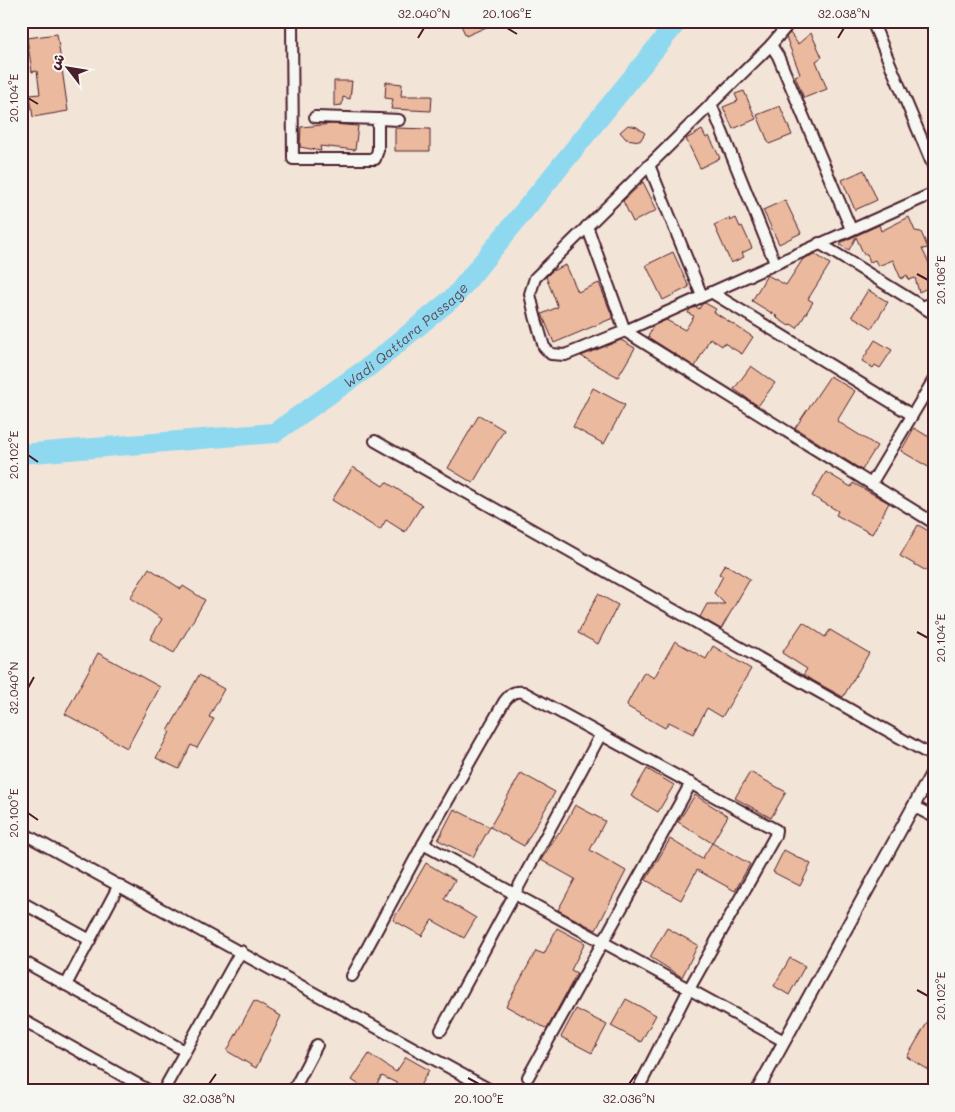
<svg xmlns="http://www.w3.org/2000/svg" width="955" height="1112" font-family="Mali,'Playpen Sans Arabic',sans-serif">
<rect width="100%" height="100%" fill="#f3e4d8"/>
<filter id="ink" filterUnits="userSpaceOnUse"><feTurbulence type="fractalNoise" baseFrequency=".02" numOctaves="2"/><feDisplacementMap in="SourceGraphic" scale="10" xChannelSelector="R" yChannelSelector="G"/><feConvolveMatrix kernelMatrix="1 2 1 2 8 2 1 2 1" color-interpolation-filters="sRGB"/></filter>
<g filter="url(#ink)">
<g fill="none" stroke-linecap="round" stroke-linejoin="round">
<!-- river -->
<path stroke="#8ed9ef" stroke-width="20" id="s1" d="M21,454L274,433L370,366L455,296L678,21"/>
</g>
<!-- building -->
<g fill="#ebb99d" stroke="#4a1f2b">
<path d="M459,21H500L466,36Z"/>
<path d="M924,21H934V46H933Z"/>
<path d="M790,33L798,44L811,33L822,57L816,61L827,89L804,98L795,76L800,74L786,37Z"/>
<path d="M57,34L68,111L33,117L30,95L40,94L37,71L32,72L27,38Z"/>
<path d="M334,81H352L350,99L343,97L342,105L334,106Z"/>
<path d="M386,82L402,84L401,96H432L431,111L391,109L393,99L385,98Z"/>
<path d="M744,91L756,119L733,129L723,107L738,101L735,94Z"/>
<path d="M780,106L792,135L769,144L757,115Z"/>
<path d="M332,124L358,126L355,150L320,146L321,151L300,147L301,127Z"/>
<path d="M628,125L637,127L645,133L640,141L626,139L620,132Z"/>
<path d="M395,128L430,129V151H395Z"/>
<path d="M702,130L706,138L709,136L720,158L700,168L686,139Z"/>
<path d="M864,170L877,200L855,210L842,180Z"/>
<path d="M643,182L657,210L633,222L623,201Z"/>
<path d="M785,200L801,233L779,244L763,210Z"/>
<path d="M909,217L915,231L921,232L928,248L922,249L934,273V285L919,292L915,278L909,280L907,275L901,279L893,260L878,266L875,260L870,262L867,254L864,255L856,237L849,250L840,245L842,242L879,225L881,231Z"/>
<path d="M729,218L730,221L736,218L740,227L742,226L752,248L742,253L744,257L731,263L714,225Z"/>
<path d="M673,252L689,287L663,300L646,265Z"/>
<path d="M815,254L830,264L808,299L813,302L797,328L791,324L789,326L777,318L778,317L752,301L767,275L786,285L803,259Z"/>
<path d="M566,265L578,292L599,283L613,318L554,343L542,314L558,307L546,277L552,271Z"/>
<path d="M868,290L888,302L872,328L852,316Z"/>
<path d="M705,303L716,309L714,312L753,337L742,354L724,343L722,346L710,338L695,367L648,337L653,326L666,320L685,330L694,316L688,313L690,309L696,307L699,309L702,304Z"/>
<path d="M621,340L635,348L618,377L581,356Z"/>
<path d="M875,340L892,350L880,368L875,365L873,368L862,361Z"/>
<path d="M751,366L775,383L758,406L734,389Z"/>
<path d="M830,376L855,391L837,421L877,446L862,470L795,428Z"/>
<path d="M593,388L625,405L604,444L573,427Z"/>
<path d="M479,415L504,430L473,483L448,468Z"/>
<path d="M914,428L934,440V463L930,468L901,451Z"/>
<path d="M353,467L383,486L386,482L422,505L405,532L386,520L380,530L332,500Z"/>
<path d="M826,472L851,487L853,483L889,503L872,534L836,515L838,511L812,496Z"/>
<path d="M918,525L934,534V566L930,573L900,556Z"/>
<path d="M725,564L750,579L721,629L700,617L707,604H725L714,593L723,576L719,574Z"/>
<path d="M149,568L181,589L183,586L205,600L174,653L150,639L162,619L130,598Z"/>
<path d="M598,594L618,605L598,644L578,633Z"/>
<path d="M803,622L825,637L830,630L869,653L843,697L803,675L807,669L782,653Z"/>
<path d="M675,641L706,659L713,646L751,669L722,717L707,708L693,734L669,722L665,728L628,707L627,704L644,672L654,678Z"/>
<path d="M98,653L160,687L127,748L65,714Z"/>
<path d="M199,675L224,689L209,717L214,719L197,748L191,745L179,769L156,758L170,732L168,731Z"/>
<path d="M647,769L674,785L658,812L631,796Z"/>
<path d="M750,772L786,792L771,818L735,798Z"/>
<path d="M521,773L555,792L524,846L490,827Z"/>
<path d="M695,795L728,816L712,843L678,822Z"/>
<path d="M575,805L605,821L590,850L626,871L596,930L558,910L575,879L541,860L559,832L560,833Z"/>
<path d="M454,809L490,827L473,857L438,840Z"/>
<path d="M670,839L702,859L712,843L750,864L735,891L697,870L681,900L646,880Z"/>
<path d="M784,850L811,864L800,886L773,872Z"/>
<path d="M426,863L455,880L444,899L476,918L464,938L432,920L422,936L393,920Z"/>
<path d="M557,928L585,943L571,970L577,973L547,1029L506,1006L536,951L544,954Z"/>
<path d="M667,928L698,945L682,977L650,957Z"/>
<path d="M790,958L805,966L789,995L774,986Z"/>
<path d="M626,999L656,1015L641,1042L611,1026Z"/>
<path d="M254,1001L281,1016L256,1068L227,1051Z"/>
<path d="M576,1009L607,1025L592,1053L561,1037Z"/>
<path d="M934,1011V1073L907,1057Z"/>
<path d="M369,1054L396,1072L406,1057L429,1070L417,1091H405L407,1088L382,1076L372,1091H368L352,1080Z"/>
</g>
<g fill="none" stroke-linecap="round" stroke-linejoin="round">
<!-- minor casing -->
<g stroke="#4a1f2b" stroke-width="14">
<g id="minor">
<path d="M292,21L293,159H375L378,150V119L315,117"/>
<path d="M791,21L771,45L535,278L530,294L535,316L544,347L551,354L565,355L625,331L934,193"/>
<path d="M872,21L934,168"/>
<path d="M771,45L778,56L851,229"/>
<path d="M711,104L775,263"/>
<path d="M378,119L399,120"/>
<path d="M649,165L702,296"/>
<path d="M587,226L625,331L934,523"/>
<path d="M819,243L934,314"/>
<path d="M711,292L912,415"/>
<path d="M922,307L934,302"/>
<path d="M375,441L934,757"/>
<path d="M871,484L934,379"/>
<path d="M913,806L934,817"/>
<path d="M21,832L492,1091"/>
<path d="M423,844L784,1041"/>
<path d="M21,902L90,940"/>
<path d="M21,960L185,1051"/>
<path d="M352,976L423,844L504,702C510,694 513,691 523,692L776,830L775,836L689,989L637,1091"/>
<path d="M66,985L119,885"/>
<path d="M21,1019L150,1091"/>
<path d="M441,1030L601,734"/>
<path d="M528,1077L691,783"/>
<path d="M163,1091L241,951"/>
<path d="M293,1091L317,1045"/>
</g>
</g>
<!-- tertiary casing -->
<g stroke="#4a1f2b" stroke-width="15">
<path id="tertiary" d="M757,1091L934,769"/>
</g>
<!-- minor -->
<use href="#minor" stroke="#f6f6f2" stroke-width="10"/>
<!-- tertiary -->
<use href="#tertiary" stroke="#f6f6f2" stroke-width="11"/>
</g>
</g>
<!-- ticks -->
<path fill="none" stroke="#4a1f2b" stroke-width="2" d="M507,28L517,34M418,38L424,28M838,38L844,28M28,98L38,104M917,274L928,280M28,455L38,462M917,632L928,638M28,688L34,677M28,813L38,820M917,990L928,996M468,1078L479,1084M209,1084L216,1074M629,1084L636,1074"/>
<g text-anchor="middle" dominant-baseline="central" stroke-width="4" stroke-linejoin="round" paint-order="stroke">
<!-- water labels -->
<g font-size="14" font-style="italic" fill="#5b4e5c" stroke="#f6f6f2">
<text stroke="none"><textPath href="#s1" startOffset="418">Wadi Qattara Passage</textPath></text>
</g>
</g>
<!-- margin -->
<rect width="955" height="1112" fill="none" stroke="#f6f6f2" stroke-width="55"/>
<!-- north arrow -->
<g transform="translate(68 68) rotate(301)" stroke="#f6f6f2" stroke-width="4" paint-order="stroke">
<path d="M0-4L9 19L0 12L-9 19Z" fill="#4a1f2b"/>
<text y="-8" font-size="14" font-weight="bold" text-anchor="middle" fill="#4a1f2b">ش</text>
</g>
<rect x="28" y="28" width="900" height="1056" fill="none" stroke="#4a1f2b" stroke-width="2"/>
<g font-size="12" text-anchor="middle" fill="#4a1f2b">
<text x="424" y="18">32.040°N</text>
<text x="507" y="18">20.106°E</text>
<text x="844" y="18">32.038°N</text>
<text transform="translate(14 98) rotate(-90)" y="4">20.104°E</text>
<text transform="translate(941 280) rotate(-90)" y="4">20.106°E</text>
<text transform="translate(14 455) rotate(-90)" y="4">20.102°E</text>
<text transform="translate(941 638) rotate(-90)" y="4">20.104°E</text>
<text transform="translate(14 688) rotate(-90)" y="4">32.040°N</text>
<text transform="translate(14 813) rotate(-90)" y="4">20.100°E</text>
<text transform="translate(941 996) rotate(-90)" y="4">20.102°E</text>
<text x="209" y="1103">32.038°N</text>
<text x="479" y="1103">20.100°E</text>
<text x="629" y="1103">32.036°N</text>
</g>
</svg>
